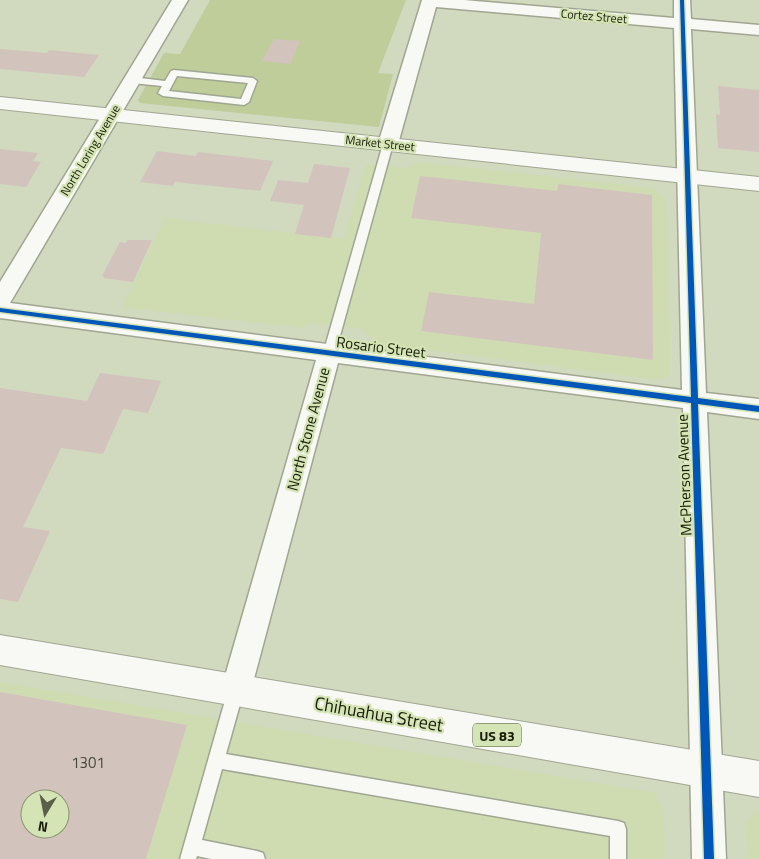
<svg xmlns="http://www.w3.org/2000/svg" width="759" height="859" font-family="'Titillium Web',sans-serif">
<rect width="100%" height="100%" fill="#d1d9bf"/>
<!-- built -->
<g fill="#cfdcb2" fill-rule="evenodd">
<path d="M417,162L652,188L666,199L670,375L661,380L375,343L363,329L312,323L301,328L122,307L165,218L343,239L366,164L405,168Z"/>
<path d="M0,682L655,793L664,813L665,859H0ZM30,799H60V829H30Z"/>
<path d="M759,810V859H748L745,823Z"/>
</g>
<!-- green -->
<path fill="#bfcd9b" d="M210,0H406L378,73L393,74L379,127L140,103L138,100L164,53L180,54Z"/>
<!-- building -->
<g fill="#d2c4bd" fill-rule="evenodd">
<path d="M274,39L300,41L290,64L262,61Z"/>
<path d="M0,49L47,53L49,50L99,55L84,77L0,69Z"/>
<path d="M718,86L759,90V152L718,148L716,114L720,115Z"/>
<path d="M0,149L38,153L33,161L41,162L26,187L0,184Z"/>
<path d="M157,151L196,156L198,152L273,161L260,191L175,182L173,186L140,182Z"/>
<path d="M314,164L350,168L331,238L295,234L304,205L270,201L278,180L308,183Z"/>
<path d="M420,176L557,191L558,184L652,195L653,360L421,331L429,292L534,304L541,233L411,218Z"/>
<path d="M128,240H152L133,282L103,278L104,276H102L120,242L126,243Z"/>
<path d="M100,373L161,381L148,413L123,409L103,454L61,448L23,527L50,531L18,602L0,599V388L87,401Z"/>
<path d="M0,692L187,725L146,859H0ZM30,799H60V829H30Z"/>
</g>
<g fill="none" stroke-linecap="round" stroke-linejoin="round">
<!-- service casing -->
<g stroke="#a0a691" stroke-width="3">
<g id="service">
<path d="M174,70L253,78L257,81L249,102L244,105L163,96L158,93L162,86L132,83L128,80L132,77L165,81L171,71ZM177,76L248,83L241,99L169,91Z"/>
<path d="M388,141L393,144L335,354L329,358L323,354L383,144Z"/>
<path d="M236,683L241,685L244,690L226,754L618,821L624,823L626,829V859H610V836L222,769L202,840L257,851L263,853L265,859H211L197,856L196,859H180L228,690L231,685Z"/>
</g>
</g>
<!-- minor casing -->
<g stroke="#a0a691" stroke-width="3">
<path id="minor" d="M172,0H188L10,303L682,390L674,28L436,7L398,144L395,148L388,150L381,148L378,144L422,0H464L674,18V0H690L691,19L759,25V35L691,29L706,393L759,399V419L707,412L726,859H692L683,408L338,363L251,690L247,700L236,705L225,700L221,690L316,360L0,318V282Z"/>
</g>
<!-- tertiary casing -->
<g stroke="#a0a691" stroke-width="2">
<path id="tertiary" d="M0,97L759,177V191L0,109Z"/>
</g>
<!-- primary casing -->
<g stroke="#a0a691" stroke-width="2">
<path id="primary" d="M0,635L759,761V797L0,665Z"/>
</g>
<!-- service -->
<use href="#service" fill="#f8f9f5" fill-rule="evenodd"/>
<!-- minor -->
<use href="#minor" fill="#f8f9f5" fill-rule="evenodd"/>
<!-- tertiary -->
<use href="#tertiary" fill="#f8f9f5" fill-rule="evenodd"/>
<!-- primary -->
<use href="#primary" fill="#f8f9f5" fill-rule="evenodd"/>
<!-- cycleway casing -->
<g stroke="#d5e4b4" stroke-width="3">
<path id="cycleway" d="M680,0H684L698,398L759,406V412L698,404L714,859H704L691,403L0,312V308L691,397Z"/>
</g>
<!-- cycleway -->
<use href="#cycleway" fill="#0057b8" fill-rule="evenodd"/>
</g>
<g text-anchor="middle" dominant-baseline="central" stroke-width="4.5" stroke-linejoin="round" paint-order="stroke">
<!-- far-street labels -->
<g font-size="12" fill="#181d0b" stroke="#d5e4b4">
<text transform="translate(594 16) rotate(5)">Cortez Street</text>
<text transform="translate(380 143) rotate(6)">Market Street</text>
<text transform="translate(90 150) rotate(-59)">North Loring Avenue</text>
</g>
<!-- shield labels -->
<rect fill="#d5e4b4" stroke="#51593e" stroke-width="1" x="473" y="723.5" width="48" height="23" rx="4"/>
<g font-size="14" font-weight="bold" fill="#181d0b">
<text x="497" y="735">US 83</text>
</g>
<!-- street labels -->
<g font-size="15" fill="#181d0b" stroke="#d5e4b4">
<text transform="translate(381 347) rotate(7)">Rosario Street</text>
<text transform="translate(308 429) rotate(-75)">North Stone Avenue</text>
<text transform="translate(684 475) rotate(-92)">McPherson Avenue</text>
</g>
<!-- near-number labels -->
<g font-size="15" fill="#464738">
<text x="88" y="762">1301</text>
</g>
<!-- near-street labels -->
<g font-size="18" fill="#181d0b" stroke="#d5e4b4">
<text transform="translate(379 714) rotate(10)">Chihuahua Street</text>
</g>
</g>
<!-- north arrow -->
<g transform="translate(45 814) rotate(190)"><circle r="24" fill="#d5e4b4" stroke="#899470"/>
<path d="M0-4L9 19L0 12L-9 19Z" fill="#595f4a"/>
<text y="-8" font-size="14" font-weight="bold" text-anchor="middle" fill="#181d0b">N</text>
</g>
</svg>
